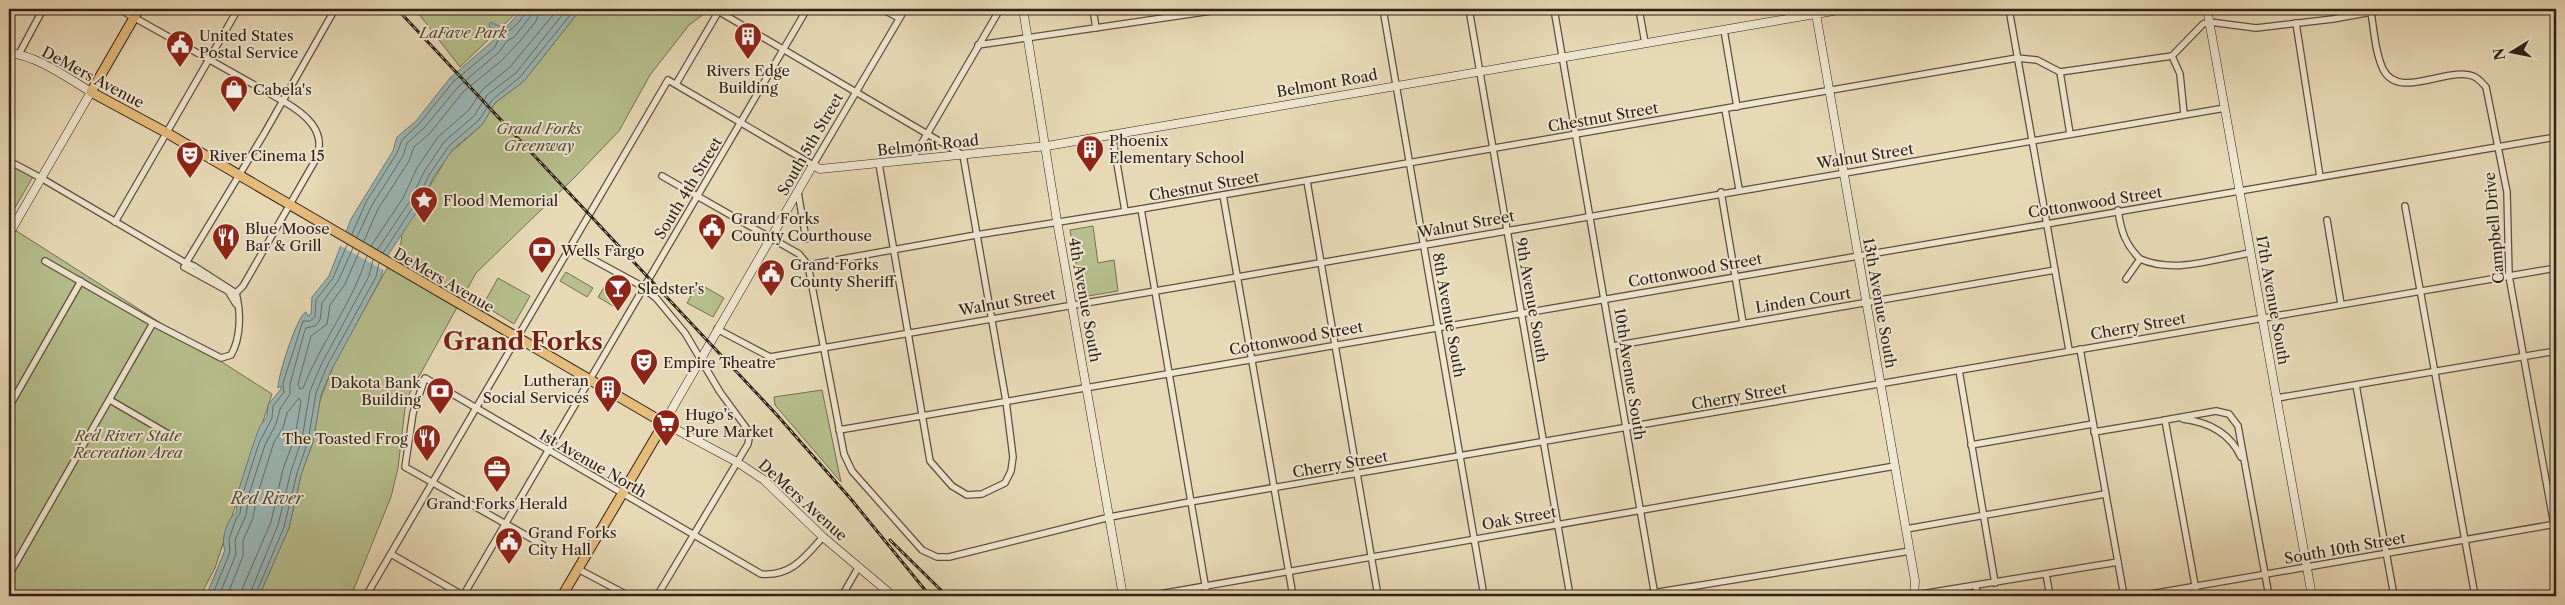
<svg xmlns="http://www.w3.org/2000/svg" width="2565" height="605" font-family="'Libre Caslon Text',serif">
<rect width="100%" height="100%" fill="#e7d9b6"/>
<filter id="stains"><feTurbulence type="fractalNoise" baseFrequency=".004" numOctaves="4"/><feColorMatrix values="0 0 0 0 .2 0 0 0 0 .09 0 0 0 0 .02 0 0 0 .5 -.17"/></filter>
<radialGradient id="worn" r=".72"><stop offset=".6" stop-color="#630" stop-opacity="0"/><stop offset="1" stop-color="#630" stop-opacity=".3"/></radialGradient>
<!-- green -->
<g fill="#b6bf8d" stroke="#737053">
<path d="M415,9H520L460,67Z"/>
<path d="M581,9H711L689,25L650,75L619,131L575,177L476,273L406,400L398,468L391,497L351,596H259L289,528L301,475L313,442L320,400L334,364L401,243L402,233L449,154L482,125L495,103L524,81Z"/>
<path d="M9,162L34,175L9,218Z"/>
<path d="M1093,226L1098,263L1114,260L1118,291L1082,297L1070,230Z"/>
<path d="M15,230L272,394L215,568L200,596H9V242Z"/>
<path d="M566,272L593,288L587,297L560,281Z"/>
<path d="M498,278L530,296L514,324L483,305Z"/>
<path d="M610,278L624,286L613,306L598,297Z"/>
<path d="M698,283L724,298L713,317L687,303Z"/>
<path d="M822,390L841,482L775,405L774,397Z"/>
</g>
<!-- water -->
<path fill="#9ab8b7" stroke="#707b78" d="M522,9H581L524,81L495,103L482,125L453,149L433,178L420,207L386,258L381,278L332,369L321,395L313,442L301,475L289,528L259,596H206L225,550C220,541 228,517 236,513L238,492L254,442L260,426L267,417L268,405L281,389V386L278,388C277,379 297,315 306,312L308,316L311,314L312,297L329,276L351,219L393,151L397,137L416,121L450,78L495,39L489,24L491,22L505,29Z"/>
<!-- pier -->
<path fill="#e7d9b6" d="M344,232L389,257L385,271L339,245Z"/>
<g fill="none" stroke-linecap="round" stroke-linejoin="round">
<!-- shore -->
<g stroke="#656c68" stroke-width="1">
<path d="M352,234L366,202L397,153L402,140L419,124L453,82L495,47L500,35C510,33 524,19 526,9"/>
<path d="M357,237L372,205L403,156L407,143L424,128L458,87L499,52L507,41L514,37L530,17L532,9"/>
<path d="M364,241L378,209L409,161L414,147L430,133L463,92L501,61L520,41L536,21L540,9"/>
<path d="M371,246L403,198L417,168L438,137L469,110L482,90L510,67L558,9"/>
<path d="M378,249L410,201L424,172L444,142L474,116L487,95L516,73L567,9"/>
<path d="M359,252L345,284L330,305L327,324L311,336L298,384L300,389L303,388C321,342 353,303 367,256"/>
<path d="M383,253L415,204L429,175L449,146L479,120L492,100L520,77L575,9"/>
<path d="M212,596L230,552L229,539L236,519L240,513L243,493L259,443L272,418L273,406L284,392L283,383L303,321H310L315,317L316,300L333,278L347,245"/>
<path d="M219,596L236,554L235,540L246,515L249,494L265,445L276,424L280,409L290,394V384L304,333L306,328L315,326L320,320L322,303L338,281L353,248"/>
<path d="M227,596L243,556V541L253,518L257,496L274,442L283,428L287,413L299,398L301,401L295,437L283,469L271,522L243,587L241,596"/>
<path d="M249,596L278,525L291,471L302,439L310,391L322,363L369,276L373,260"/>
<path d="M255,596L284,527L297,473L308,441L316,393L327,366L376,277L379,263"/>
</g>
<!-- street casing -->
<g stroke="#5e4e40" stroke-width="8">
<g id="street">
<path d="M119,9L283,101C304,113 328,131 316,159L243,286L236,293"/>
<path d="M882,9L899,18"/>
<path d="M1093,9L1096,28"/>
<path d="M1383,9L1484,596"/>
<path d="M1469,9L1570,596"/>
<path d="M1554,9L1655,596"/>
<path d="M1639,9L1645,43"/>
<path d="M2009,9L2069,350"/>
<path d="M2553,9L2556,28"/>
<path d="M718,11L963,155L1006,401L1013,457L1011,471L1005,483L982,494L967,495L952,486L930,461L879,164"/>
<path d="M2371,12C2374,30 2375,52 2383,69C2399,102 2450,64 2475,77C2479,79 2483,84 2486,87L2507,192L2509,276L2556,536"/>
<path d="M2296,23L2320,177"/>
<path d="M1724,30L1737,107"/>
<path d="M978,45L1225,9"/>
<path d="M19,54L43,9"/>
<path d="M2172,56L2180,74L2184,114"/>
<path d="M2060,72L2070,134"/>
<path d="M676,84L720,9"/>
<path d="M1725,109L1739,189"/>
<path d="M1112,134L1125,211"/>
<path d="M912,160L1000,9"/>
<path d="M9,161L41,178L184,262L194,266L236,293"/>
<path d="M662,176L799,254L808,265L844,454L852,471L922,550L937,557H949L1110,517L1184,503L2556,268"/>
<path d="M1307,181L1378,596"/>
<path d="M798,192L806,239"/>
<path d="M1721,192L1743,323"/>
<path d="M1223,195L1293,596"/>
<path d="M2405,206L2475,596"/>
<path d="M1141,209L1207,596"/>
<path d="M2118,210C2121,231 2125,244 2140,259L2126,279"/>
<path d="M2327,220L2341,304"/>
<path d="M115,222L238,9"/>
<path d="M570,247L638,284L656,298L685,333L720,392L750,433L748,444L657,596"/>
<path d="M2140,259C2175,274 2214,259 2250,253"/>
<path d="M45,261L153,323L221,358L231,355C241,338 241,312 236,293"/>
<path d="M186,263L264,134L335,9"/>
<path d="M808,265L976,235L1141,209L2017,58L2037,60L2060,72L2172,56L2203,24L2210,22L2256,28L2333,19L2388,9"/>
<path d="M184,267L228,291L236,304"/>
<path d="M717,329L770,357L2225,108"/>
<path d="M1613,346L2055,270"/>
<path d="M2080,349L2124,596"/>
<path d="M1959,370L1995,583"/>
<path d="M2356,385L2394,596"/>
<path d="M2277,398L2556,351"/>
<path d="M110,400L175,438"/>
<path d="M9,407L81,281"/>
<path d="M2183,419C2208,422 2230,433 2241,457"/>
<path d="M839,430L2556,137"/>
<path d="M2094,432L2166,420"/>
<path d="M1971,445L2093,424"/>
<path d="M1906,529L2105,494"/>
<path d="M543,545L405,467L413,413L425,378L761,574C791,577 805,557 823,537"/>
<path d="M391,554L464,596"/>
<path d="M578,569L629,596"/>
<path d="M2046,574L2050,596"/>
<path d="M9,575L153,323"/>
<path d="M1976,586L1977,596"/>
<path d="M1915,595L2118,562"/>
<path d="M366,596L668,80L813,165L905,9"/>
<path d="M463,596L807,9"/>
<path d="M842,596L858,568"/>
<path d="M1148,596L1895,466"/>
<path d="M1634,596L1910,551"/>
<path d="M2139,596L2556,524"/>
<path d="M2197,596L2165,420L2216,411L2229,414L2238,426L2269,596"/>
</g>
</g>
<!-- secondary casing -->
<g stroke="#302019" stroke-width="9">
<g id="secondary">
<path d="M1023,9L1057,221L1123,596"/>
<path d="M2207,9L2312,596"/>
<path d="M1816,14L1915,581L1914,596"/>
<path d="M9,53C38,56 66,77 91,92L9,234"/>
<path d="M893,596L823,537L764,480L737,462L664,423L813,165L820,169L1047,146L1845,9"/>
</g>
</g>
<!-- primary casing -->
<g stroke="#302019" stroke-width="11">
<path id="primary" d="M139,9L91,92L167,133L664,423L562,596"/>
</g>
<!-- street -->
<use href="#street" stroke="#efe6d0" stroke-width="5.5"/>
<!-- secondary -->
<use href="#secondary" stroke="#efe6d0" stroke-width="8"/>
<!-- primary -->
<use href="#primary" stroke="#e4bc7b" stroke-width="9"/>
<!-- rail casing -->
<g stroke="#302019" stroke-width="3">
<g id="rail">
<path d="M397,9L776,414L850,498L930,596"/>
<path d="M890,540L947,596"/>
</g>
</g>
<!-- rail -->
<use href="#rail" stroke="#efe6d0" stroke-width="1" stroke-dasharray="4" stroke-linecap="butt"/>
</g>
<!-- icons -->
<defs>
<g id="building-pin" transform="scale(1.4375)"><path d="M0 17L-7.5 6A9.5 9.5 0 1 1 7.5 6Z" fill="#8f2418" stroke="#efe6d0"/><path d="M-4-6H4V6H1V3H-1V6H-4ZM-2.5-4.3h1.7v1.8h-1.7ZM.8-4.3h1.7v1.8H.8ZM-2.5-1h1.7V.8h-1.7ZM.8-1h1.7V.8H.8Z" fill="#fff"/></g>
<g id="civic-pin" transform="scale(1.4375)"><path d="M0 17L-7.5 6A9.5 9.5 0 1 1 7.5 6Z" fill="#8f2418" stroke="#efe6d0"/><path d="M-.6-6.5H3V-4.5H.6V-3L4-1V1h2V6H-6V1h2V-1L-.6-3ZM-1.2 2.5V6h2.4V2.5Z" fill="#fff"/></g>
<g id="shop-pin" transform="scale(1.4375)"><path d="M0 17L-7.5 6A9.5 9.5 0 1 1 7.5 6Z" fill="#8f2418" stroke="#efe6d0"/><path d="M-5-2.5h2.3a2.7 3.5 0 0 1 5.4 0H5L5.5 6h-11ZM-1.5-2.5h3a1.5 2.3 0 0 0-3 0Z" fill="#fff"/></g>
<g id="theatre-pin" transform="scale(1.4375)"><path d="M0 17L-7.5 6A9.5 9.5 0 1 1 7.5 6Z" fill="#8f2418" stroke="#efe6d0"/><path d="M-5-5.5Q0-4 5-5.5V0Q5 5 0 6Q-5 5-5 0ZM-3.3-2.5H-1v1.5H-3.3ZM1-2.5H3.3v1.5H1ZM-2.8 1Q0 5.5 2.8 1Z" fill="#fff"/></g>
<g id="sight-pin" transform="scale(1.4375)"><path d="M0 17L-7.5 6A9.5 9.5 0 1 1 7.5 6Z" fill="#8f2418" stroke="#efe6d0"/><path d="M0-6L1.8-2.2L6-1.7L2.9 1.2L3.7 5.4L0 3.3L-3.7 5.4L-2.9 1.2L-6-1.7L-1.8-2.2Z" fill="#fff"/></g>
<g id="restaurant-pin" transform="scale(1.4375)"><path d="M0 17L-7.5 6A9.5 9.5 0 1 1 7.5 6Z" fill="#8f2418" stroke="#efe6d0"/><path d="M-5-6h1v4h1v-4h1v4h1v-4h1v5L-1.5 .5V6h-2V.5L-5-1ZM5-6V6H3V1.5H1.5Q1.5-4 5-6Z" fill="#fff"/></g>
<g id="bank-pin" transform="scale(1.4375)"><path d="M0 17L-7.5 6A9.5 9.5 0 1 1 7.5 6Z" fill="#8f2418" stroke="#efe6d0"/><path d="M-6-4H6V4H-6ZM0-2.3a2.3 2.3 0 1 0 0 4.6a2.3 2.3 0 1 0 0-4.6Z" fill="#fff"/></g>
<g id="bar-pin" transform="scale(1.4375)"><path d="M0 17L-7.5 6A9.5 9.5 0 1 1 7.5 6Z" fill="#8f2418" stroke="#efe6d0"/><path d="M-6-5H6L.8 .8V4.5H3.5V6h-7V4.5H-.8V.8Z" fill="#fff"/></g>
<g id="supermarket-pin" transform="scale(1.4375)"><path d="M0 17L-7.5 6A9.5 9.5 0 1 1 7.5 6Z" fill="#8f2418" stroke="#efe6d0"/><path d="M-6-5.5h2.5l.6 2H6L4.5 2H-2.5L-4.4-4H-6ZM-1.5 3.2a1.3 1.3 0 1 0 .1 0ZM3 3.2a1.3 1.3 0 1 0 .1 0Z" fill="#fff"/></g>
<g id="office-pin" transform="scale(1.4375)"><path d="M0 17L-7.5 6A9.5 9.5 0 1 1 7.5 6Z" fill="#8f2418" stroke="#efe6d0"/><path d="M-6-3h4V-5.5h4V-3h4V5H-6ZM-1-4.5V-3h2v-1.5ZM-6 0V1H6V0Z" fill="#fff"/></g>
</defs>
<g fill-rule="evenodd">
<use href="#building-pin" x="748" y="36"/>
<use href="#civic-pin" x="180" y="44"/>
<use href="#shop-pin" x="234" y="89"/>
<use href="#building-pin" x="1090" y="149"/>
<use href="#theatre-pin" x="190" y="155"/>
<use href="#sight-pin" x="424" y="200"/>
<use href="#civic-pin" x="712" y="227"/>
<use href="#restaurant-pin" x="226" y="237"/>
<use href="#bank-pin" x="542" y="250"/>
<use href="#civic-pin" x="771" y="273"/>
<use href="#bar-pin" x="618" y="288"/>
<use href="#theatre-pin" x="644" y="362"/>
<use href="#building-pin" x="608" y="389"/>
<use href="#bank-pin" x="440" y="391"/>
<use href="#supermarket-pin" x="666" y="423"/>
<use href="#restaurant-pin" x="427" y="438"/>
<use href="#office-pin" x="497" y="469"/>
<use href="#civic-pin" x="509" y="541"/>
</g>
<g text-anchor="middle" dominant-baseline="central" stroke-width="4" stroke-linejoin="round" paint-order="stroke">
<!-- park labels -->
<g font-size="15" font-style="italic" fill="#524836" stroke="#efe6d0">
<text x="463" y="32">LaFave Park</text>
<text x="539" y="128">Grand Forks<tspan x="539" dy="17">Greenway</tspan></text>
<text x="128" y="435">Red River State<tspan x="128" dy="17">Recreation Area</tspan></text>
</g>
<!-- poi labels -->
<g font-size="15" fill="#302019" stroke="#efe6d0" text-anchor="start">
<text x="199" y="35">United States<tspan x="199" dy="17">Postal Service</tspan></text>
<text x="748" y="70" text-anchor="middle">Rivers Edge<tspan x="748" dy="17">Building</tspan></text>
<text x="253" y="89">Cabela's</text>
<text x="1109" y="140">Phoenix<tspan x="1109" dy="17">Elementary School</tspan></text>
<text x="209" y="155">River Cinema 15</text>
<text x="443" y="200">Flood Memorial</text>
<text x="731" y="218">Grand Forks<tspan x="731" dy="17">County Courthouse</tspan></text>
<text x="245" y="228">Blue Moose<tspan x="245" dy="17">Bar &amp; Grill</tspan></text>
<text x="561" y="250">Wells Fargo</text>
<text x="790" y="264">Grand Forks<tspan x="790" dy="17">County Sheriff</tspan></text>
<text x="637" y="288">Sledster’s</text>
<text x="663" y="362">Empire Theatre</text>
<text x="589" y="380" text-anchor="end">Lutheran<tspan x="589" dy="17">Social Services</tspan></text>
<text x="421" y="382" text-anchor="end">Dakota Bank<tspan x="421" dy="17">Building</tspan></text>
<text x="685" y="414">Hugo’s<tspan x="685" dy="17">Pure Market</tspan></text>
<text x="408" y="438" text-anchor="end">The Toasted Frog</text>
<text x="497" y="503" text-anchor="middle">Grand Forks Herald</text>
<text x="528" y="532">Grand Forks<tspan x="528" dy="17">City Hall</tspan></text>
</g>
<!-- street labels -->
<g font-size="15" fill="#302019" stroke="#efe6d0">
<text transform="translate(93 77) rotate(28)">DeMers Avenue</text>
<text transform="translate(1327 83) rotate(-10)">Belmont Road</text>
<text transform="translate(1603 117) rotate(-10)">Chestnut Street</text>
<text transform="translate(810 144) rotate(-60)">South 5th Street</text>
<text transform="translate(928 145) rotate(-6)">Belmont Road</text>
<text transform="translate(1865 156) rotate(-9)">Walnut Street</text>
<text transform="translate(1204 186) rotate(-10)">Chestnut Street</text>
<text transform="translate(688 188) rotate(-59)">South 4th Street</text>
<text transform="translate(2095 202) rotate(-9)">Cottonwood Street</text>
<text transform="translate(1466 224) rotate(-10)">Walnut Street</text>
<text transform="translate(2494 228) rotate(-95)">Campbell Drive</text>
<text transform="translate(1695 270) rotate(-10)">Cottonwood Street</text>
<text transform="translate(444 280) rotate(30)">DeMers Avenue</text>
<text transform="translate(1085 300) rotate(80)">4th Avenue South</text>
<text transform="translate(1532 300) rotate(80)">9th Avenue South</text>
<text transform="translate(1803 300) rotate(-9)">Linden Court</text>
<text transform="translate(2273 300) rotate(80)">17th Avenue South</text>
<text transform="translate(1007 302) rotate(-10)">Walnut Street</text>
<text transform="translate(1880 303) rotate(80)">13th Avenue South</text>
<text transform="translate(1449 315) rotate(80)">8th Avenue South</text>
<text transform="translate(2138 326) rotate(-10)">Cherry Street</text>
<text transform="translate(1296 338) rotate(-10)">Cottonwood Street</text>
<text transform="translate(1630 374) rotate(81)">10th Avenue South</text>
<text transform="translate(1739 396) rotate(-10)">Cherry Street</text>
<text transform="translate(593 463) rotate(30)">1st Avenue North</text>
<text transform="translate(1340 464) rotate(-10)">Cherry Street</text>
<text transform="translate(803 500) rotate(42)">DeMers Avenue</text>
<text transform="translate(1519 518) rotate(-10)">Oak Street</text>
<text transform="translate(2345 548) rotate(-10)">South 10th Street</text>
</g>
<!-- water labels -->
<g font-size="16" font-style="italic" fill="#504e48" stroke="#efe6d0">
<text x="267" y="498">Red River</text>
</g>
<!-- town labels -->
<g font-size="25" font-weight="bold" fill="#7a1f14" stroke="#efe6d0">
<text x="523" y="341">Grand Forks</text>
</g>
</g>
<!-- margin -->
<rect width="2565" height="605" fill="none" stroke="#e7d9b6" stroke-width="30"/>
<rect x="10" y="10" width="2545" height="585" fill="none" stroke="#302019" stroke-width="2.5"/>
<rect x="15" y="15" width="2535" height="575" fill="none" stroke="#302019"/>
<!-- north arrow -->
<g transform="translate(2512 52) rotate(260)" stroke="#efe6d0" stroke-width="4" paint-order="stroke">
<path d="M0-4L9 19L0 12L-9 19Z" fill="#302019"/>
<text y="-8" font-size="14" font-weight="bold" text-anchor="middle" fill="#302019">N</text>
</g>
<rect width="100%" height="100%" filter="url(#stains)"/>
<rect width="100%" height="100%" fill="url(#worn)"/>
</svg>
